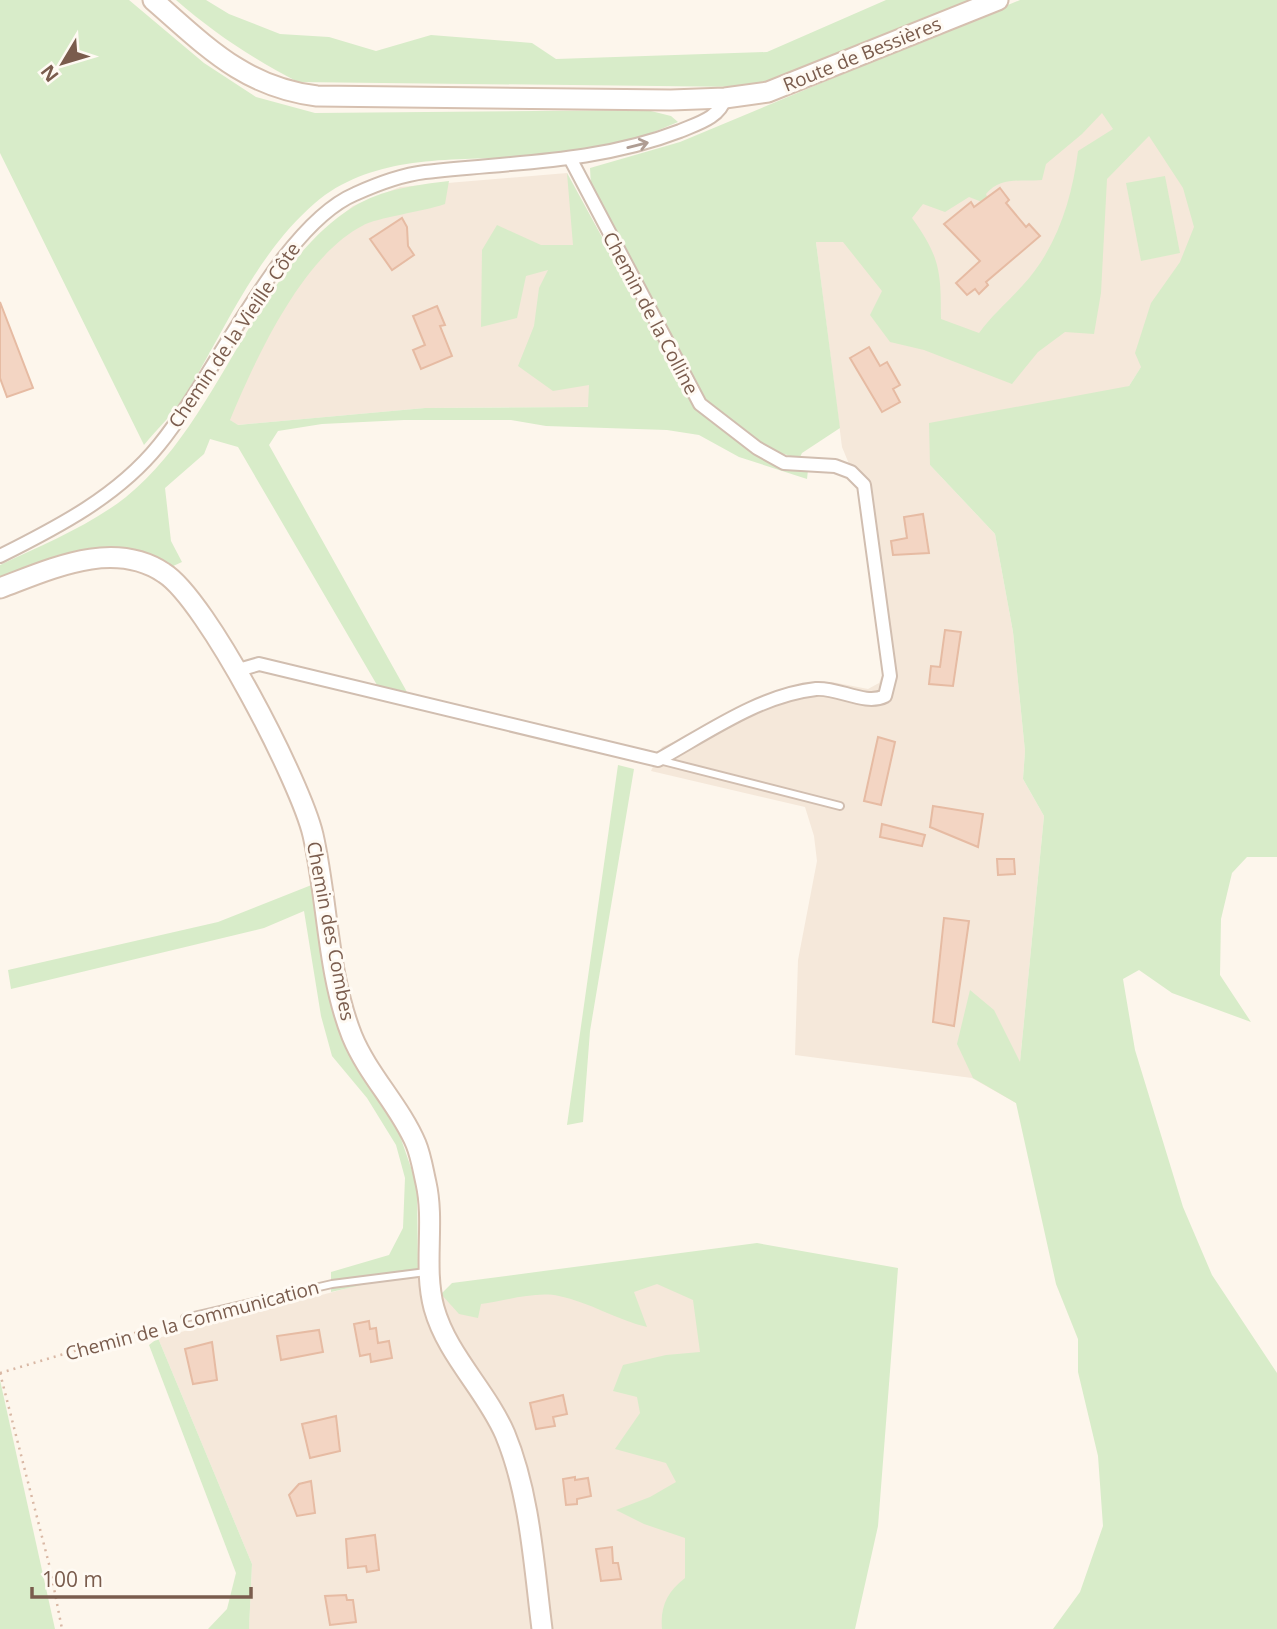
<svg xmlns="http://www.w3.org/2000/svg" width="1277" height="1629" font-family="'Open Sans',sans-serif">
<rect width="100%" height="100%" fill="#fdf6ec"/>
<!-- residential -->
<g fill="#f5e8da">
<path d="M1191,71L1246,203L1129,386L930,465L995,534L1013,632L1025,751L1023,779L1044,816L1016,1103L972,1078L795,1055L798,960L817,861L814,836L805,807L651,771L662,747L802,685L832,682L868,689L879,683L884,670L859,488L842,447L816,242L899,201Z"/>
<path d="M567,173L694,406L425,408L237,425L205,403L281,279L321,232L353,206L400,187Z"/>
<path d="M732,1265L701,1629H249L252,1564L158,1338L405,1273L438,1270L441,1294Z"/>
</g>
<!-- green -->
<g fill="#d8ecc9" fill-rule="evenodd">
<path d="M0,0H129L204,63L256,97L315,113L647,110L671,116L678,122C641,138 606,150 566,155C483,164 383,145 315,203C256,254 225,330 185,396C174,413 157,429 144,445L0,153Z"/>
<path d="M176,0H206L229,14L280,34L329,37L376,51L431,35L532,43L556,59L767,52L886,0H972L780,80L744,87L298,82C253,59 214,33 176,0Z"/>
<path d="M1020,0H1277V857H1247L1232,873L1221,919L1220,975L1251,1022L1172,993L1139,970L1123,979L1135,1050L1183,1207L1212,1275L1277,1373V1629H1053L1080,1592L1103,1526L1098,1456L1078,1372V1339L1056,1284L1016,1103L973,1078L957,1044L970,990L994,1010L1020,1062L1044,816L1023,779L1025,751L1013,632L995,534L930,465L929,423L1129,386L1141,367L1135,353L1151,303L1180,262L1194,227L1183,188L1149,136L1107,179L1101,293L1094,334L1065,332L1038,352L1012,384L924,350L890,342L870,315L882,291L843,242H816L840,428L802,453L799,459L763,447L724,418L691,383L591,187L590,168L680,142ZM1102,113L1113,129L1078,151C1072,199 1057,248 1023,285C1008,302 992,315 979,333L941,319C941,271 940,257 912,218L923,204L945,212L969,197L990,205L986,194C1001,176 1021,182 1042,180L1046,164L1082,134Z"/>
<path d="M567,173L694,406L754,452L808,470L807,479L739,457L699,435L667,430L546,426L511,420H404L322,424L278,431L269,445L407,692L377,685L238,447L210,439L204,454L165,488L171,541L182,562L171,567C161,563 151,557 141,553C95,538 42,562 0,579V565C42,545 89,526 126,497C220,422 255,268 353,207C382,189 416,185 449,181L445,204C423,212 377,217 362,226C302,257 255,360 230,420L238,425L425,408L588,407L589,385L553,391L518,366L534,326L539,288L548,270L526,276L517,318L481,327L482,250L497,225L541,245H573Z"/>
<path d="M1165,176L1180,253L1141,261L1126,183Z"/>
<path d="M618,765L634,769L590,1031L583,1122L567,1125Z"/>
<path d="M314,884L329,991L344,1044L400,1136L417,1185L418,1272L331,1292V1272L389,1255L403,1228L405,1178L396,1145L367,1098L332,1056L321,1016L304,911L264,928L11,989L8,970L218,922Z"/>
<path d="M757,1243L898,1268L878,1526L855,1629H662C660,1607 667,1592 685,1578V1538L644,1524L616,1510L650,1497L676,1482L666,1463L615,1449L640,1413L637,1397L613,1391L623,1365L666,1355L700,1352L693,1300L657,1284L634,1292L647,1327C617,1320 589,1302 559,1296C536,1291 504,1301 481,1304L478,1318L459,1314L441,1294L452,1283Z"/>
<path d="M158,1338L252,1564L249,1629H208L227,1609L236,1573L149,1345Z"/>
<path d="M0,1380L55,1629H0Z"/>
</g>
<!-- building -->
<g fill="#f3d5c3" stroke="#e6bba3" stroke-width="2">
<path d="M1000,188L1009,200L1006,203L1026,227L1029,224L1040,236L986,282L988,285L979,294L975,289L967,295L956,283L980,261L944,224L971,202L974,207Z"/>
<path d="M402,218L407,227L408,246L414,255L392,270L370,239Z"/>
<path d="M0,302L33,388L7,397L0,378Z"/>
<path d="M437,306L445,325L440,326L452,356L421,369L413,350L425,345L413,316Z"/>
<path d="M869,347L880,366L887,362L900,385L893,389L900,402L882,412L850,358Z"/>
<path d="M923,514L929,553L893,555L891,541L907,538L904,517Z"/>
<path d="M945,630L961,632L953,686L929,684L931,666L940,667Z"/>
<path d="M878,737L895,742L881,805L864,801Z"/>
<path d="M933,806L983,814L978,847L930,827Z"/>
<path d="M882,824L925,835L922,846L880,837Z"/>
<path d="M997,859H1014L1015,874L998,875Z"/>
<path d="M944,918L969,921L954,1026L933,1022Z"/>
<path d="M369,1321L370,1329L376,1328L378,1343L389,1341L392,1358L371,1362L370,1354L360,1356L354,1324Z"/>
<path d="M319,1330L323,1352L281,1360L277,1336Z"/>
<path d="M212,1342L217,1380L193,1384L185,1349Z"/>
<path d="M563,1395L567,1414L553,1417L555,1426L536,1429L530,1403Z"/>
<path d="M336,1416L340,1451L310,1458L302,1424Z"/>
<path d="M575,1477V1480L588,1478L591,1496L577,1499V1504L566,1505L563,1479Z"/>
<path d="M311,1481L315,1513L297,1516L289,1495L299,1484Z"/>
<path d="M375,1535L379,1570L367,1572L366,1566L348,1568L346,1539Z"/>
<path d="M612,1547L613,1563H618L621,1579L601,1581L596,1549Z"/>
<path d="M346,1595L347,1600H353L356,1622L330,1625L325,1596Z"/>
</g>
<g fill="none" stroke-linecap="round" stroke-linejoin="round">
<!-- lane casing -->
<g stroke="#d1beb0" stroke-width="10">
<g id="lane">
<path d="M659,760L840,806"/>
<path d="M185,1318L332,1284L426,1272"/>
</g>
</g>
<!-- street casing -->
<g stroke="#d1beb0" stroke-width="16">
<g id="street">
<path d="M0,556C58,527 118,496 159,445C214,378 280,226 355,194C377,184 401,175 425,172C512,162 597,163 680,131C696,124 720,118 725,98"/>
<path d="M235,671L259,664L658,760C707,733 760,695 816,689C838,687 865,706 885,696L890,676L864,485L851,472L835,466L784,463L757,448L700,404L571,160"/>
</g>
</g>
<!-- secondary casing -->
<g stroke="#d6c0b0" stroke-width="23">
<g id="secondary">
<path d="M153,0C206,46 244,87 317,96L671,100L725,98L768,92L998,0"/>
<path d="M0,588C51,569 113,539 164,573C207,600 301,783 313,835C328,901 327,973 352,1036C368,1075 400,1106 416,1144C421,1156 423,1170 426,1183C435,1223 423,1267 434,1308C447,1355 486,1390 505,1434C530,1494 534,1566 542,1629"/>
</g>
</g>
<!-- path -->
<g stroke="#d9b8a5" stroke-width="2.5" stroke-dasharray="2 5" stroke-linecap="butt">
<path d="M0,1373L50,1568L62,1629"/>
<path d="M0,1373L175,1321"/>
</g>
<!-- lane -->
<use href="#lane" stroke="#fff" stroke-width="6"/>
<!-- street -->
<use href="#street" stroke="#fff" stroke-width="12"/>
<!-- secondary -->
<use href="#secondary" stroke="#fff" stroke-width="19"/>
</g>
<!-- one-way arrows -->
<defs><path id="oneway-shaft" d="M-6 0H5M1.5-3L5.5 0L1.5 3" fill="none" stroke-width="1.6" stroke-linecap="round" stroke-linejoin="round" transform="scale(1.75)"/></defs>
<use stroke="#af9d94" href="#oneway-shaft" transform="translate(638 145) rotate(-14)"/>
<g text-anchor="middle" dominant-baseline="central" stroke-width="6" stroke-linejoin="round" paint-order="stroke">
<!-- street labels -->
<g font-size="19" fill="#7a5c4d" stroke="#fffaf3">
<text transform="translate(862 54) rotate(-22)">Route de Bessières</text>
<text transform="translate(651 313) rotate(62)">Chemin de la Colline</text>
<text transform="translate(234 335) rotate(-56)">Chemin de la Vieille Côte</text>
<text transform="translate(331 931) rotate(79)">Chemin des Combes</text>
<text transform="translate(192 1320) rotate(-15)">Chemin de la Communication</text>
</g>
</g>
<!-- north arrow -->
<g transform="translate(63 63) rotate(232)" stroke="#fffaf3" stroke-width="5" paint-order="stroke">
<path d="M0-5L12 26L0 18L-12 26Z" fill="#7a5c4d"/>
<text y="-10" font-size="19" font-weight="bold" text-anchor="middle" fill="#7a5c4d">N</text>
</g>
<!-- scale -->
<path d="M32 1587v10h219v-10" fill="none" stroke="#7a5c4d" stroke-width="3.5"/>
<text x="42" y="1587" font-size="21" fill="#7a5c4d" stroke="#fffaf3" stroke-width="5" paint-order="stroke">100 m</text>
</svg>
